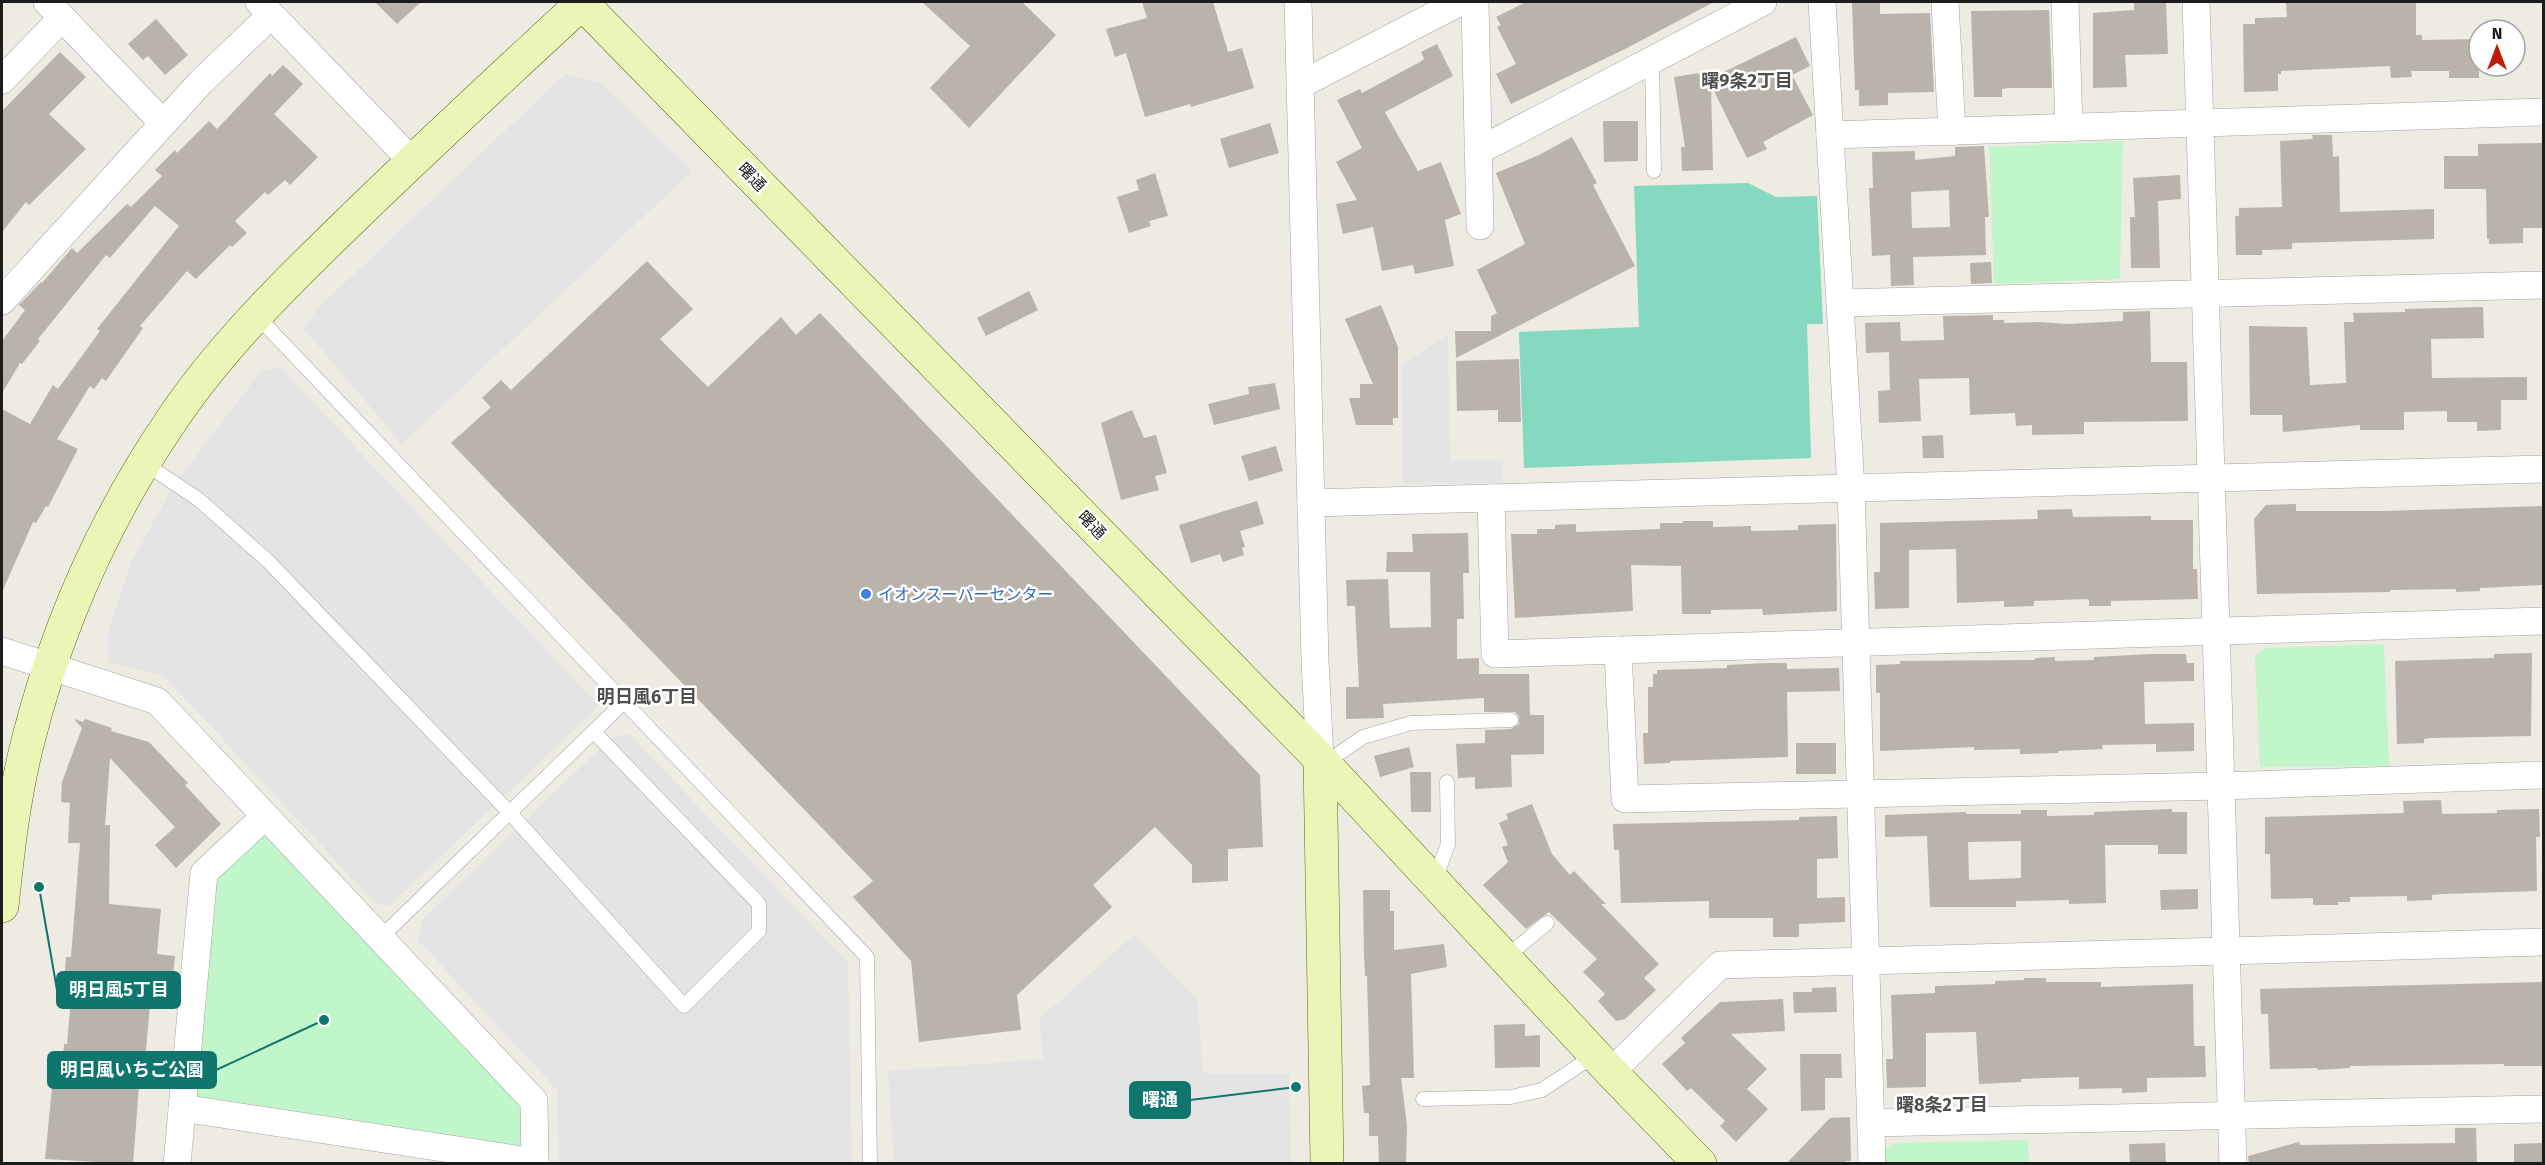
<svg xmlns="http://www.w3.org/2000/svg" width="2545" height="1165" font-family="'Fira Sans','Noto Sans JP',sans-serif">
<rect width="100%" height="100%" fill="#edebe2"/>
<!-- park -->
<g fill="#c1f6ca">
<path d="M2123,141L2120,279L1994,284L1989,147Z"/>
<path d="M2384,644L2389,766L2260,767L2255,656L2266,648Z"/>
<path d="M265,816L534,1101L535,1162L182,1108L204,873Z"/>
<path d="M2028,1140L2029,1163H1884L1883,1149L1895,1143Z"/>
</g>
<!-- pitch -->
<path fill="#84d9c0" d="M1748,183L1776,197L1817,196L1823,324H1807L1811,458L1524,468L1519,332L1639,327L1634,186Z"/>
<!-- parking -->
<g fill="#e4e4e4">
<path d="M565,74L601,83L692,171L402,444L304,329L317,309Z"/>
<path d="M1448,334L1450,461L1503,460V483L1403,484L1402,365Z"/>
<path d="M281,368L599,706L389,906L375,903L165,677L108,662V631L132,561L173,486L262,370Z"/>
<path d="M629,734L848,963L852,1163H559L557,1090L418,940L422,920L612,737Z"/>
<path d="M1134,935L1197,999L1203,1073L1289,1074L1291,1163H894L888,1071L1043,1059L1039,1019Z"/>
</g>
<!-- building -->
<g fill="#b9b3ac" fill-rule="evenodd">
<path d="M375,2H421L397,24Z"/>
<path d="M922,2H1022L1056,35L969,128L930,88L970,46Z"/>
<path d="M1142,2H1213L1228,52L1242,48L1254,88L1191,107L1190,104L1145,117L1126,53L1115,57L1106,29L1147,18Z"/>
<path d="M1526,2H1714L1627,48L1511,104L1496,74L1516,64L1497,27L1501,25L1496,17Z"/>
<path d="M1852,2H1880V14L1930,13L1934,92L1888,93V105L1859,106V90H1855Z"/>
<path d="M2134,2H2166L2168,54L2125,55L2127,87L2093,88V13L2134,10Z"/>
<path d="M2286,2H2416V35H2422V40L2479,39V78H2449V71H2411L2412,77L2391,78L2390,66L2281,71V74H2278V91L2244,92L2243,24H2255V18L2287,17Z"/>
<path d="M2049,10L2052,88H2010L2002,89V97H1974L1971,11Z"/>
<path d="M156,19L188,55L165,75L148,56L143,60L128,44Z"/>
<path d="M1796,37L1810,66L1792,75L1813,115L1763,142L1767,149L1747,158L1711,85L1713,170L1682,171L1681,147H1685L1674,77L1699,73L1701,83Z"/>
<path d="M1437,44L1453,76L1385,112L1418,171L1441,162L1461,214L1445,220L1454,266L1415,274L1413,265L1382,271L1373,227L1343,234L1336,204L1357,200L1336,162L1362,148L1337,100L1360,89L1362,93L1418,63L1424,59L1421,52Z"/>
<path d="M60,52L86,77L49,114L86,149L29,205L26,202L2,232V111Z"/>
<path d="M283,65L303,84L274,114L318,157L290,185L285,180L268,195L265,192L235,221L247,233L232,247L230,245L196,279L187,271L140,326L143,328L106,381L102,378L94,389L90,386L57,439L78,449L48,507L46,506L36,523L33,522L2,592V409L30,424L53,385L58,389L100,331L97,329L179,226L155,206L110,258L106,255L38,339L40,341L22,364L20,363L2,393V341L25,310L19,305L41,282L42,283L72,248L77,253L127,204L131,207L162,176L155,170L175,150L177,153L209,121L217,129L270,73L272,76Z"/>
<path d="M1603,121H1638V161L1604,162Z"/>
<path d="M1270,123L1279,153L1229,168L1220,139Z"/>
<path d="M2312,135H2332L2333,157L2339,156L2340,212L2434,209V239L2292,243V249L2262,250V255H2236L2235,216H2239V208L2282,207L2280,141L2313,139Z"/>
<path d="M1572,137L1597,183L1593,185L1635,266L1456,358L1455,331H1491V316L1497,313L1477,270L1525,244L1496,173L1539,155Z"/>
<path d="M2544,143V228H2523V243L2489,244V239H2487L2486,189H2444V156H2478V144Z"/>
<path d="M1984,146L1989,217H1985L1986,255L1913,257L1914,285L1891,286L1890,255L1872,256L1869,188H1873L1872,152L1915,151V160L1955,156V147ZM1949,190L1950,227L1912,228L1911,192Z"/>
<path d="M1155,173L1168,216L1149,221L1151,226L1129,233L1117,197L1139,190L1136,180Z"/>
<path d="M2180,175L2181,199L2158,201L2160,268H2131L2130,217H2135L2133,178Z"/>
<path d="M647,261L693,309L660,339L708,387L781,317L796,335L820,313L1260,775L1263,847L1228,849V881L1192,883V865L1155,827L1093,885L1112,907L1017,995L1021,1030L919,1042L911,961L853,897L873,881L451,443L491,407L482,398L501,380L511,390Z"/>
<path d="M1991,262L1992,283L1971,284L1970,263Z"/>
<path d="M1029,291L1038,310L986,336L977,318Z"/>
<path d="M1381,305L1398,347V418H1393V425H1356L1349,398H1360V384H1373L1345,319Z"/>
<path d="M2483,307L2484,338L2431,339L2432,378L2527,377V400H2501V430L2477,431V422H2447V411L2404,412V430H2360V425L2283,432L2282,415H2250L2249,326L2307,327L2310,385L2346,383L2344,322H2354L2353,313L2405,312V309Z"/>
<path d="M2150,311L2151,362H2187L2188,421L2084,422V434L2032,435V425L2016,426L2015,413L1970,415L1969,378L1919,379L1921,421L1879,423L1878,391L1890,390L1889,352L1866,353L1865,323L1900,322L1901,341L1944,340L1943,316L1993,315V320H2004V323L2040,322L2067,324L2123,321V312Z"/>
<path d="M1519,359L1521,422H1498V410L1457,411L1456,361Z"/>
<path d="M1275,383L1280,409L1214,425L1208,404L1249,394L1248,387Z"/>
<path d="M1132,410L1144,438L1156,435L1167,473L1155,476L1159,490L1121,500L1101,423Z"/>
<path d="M1943,435L1944,458H1923L1922,436Z"/>
<path d="M1276,446L1283,471L1249,481L1241,456Z"/>
<path d="M1257,501L1264,524L1240,531L1245,547L1242,548L1244,555L1223,562L1220,554L1191,563L1179,525Z"/>
<path d="M2296,504V511H2385L2544,506V585L2480,588V591L2456,592V589L2390,590V592L2257,594L2254,519L2266,505Z"/>
<path d="M2072,509L2073,517L2151,516V520H2193V569H2197L2198,599L2111,601V606H2089V600L2086,599L2034,601V606L2004,607V601L1957,603L1956,549L1909,550V608L1875,609L1874,572H1880V523L2038,519L2037,510Z"/>
<path d="M1683,521H1713V527L1751,526V531L1798,530V525L1836,524L1837,611L1763,615L1762,609L1711,610V614H1682L1681,566L1631,565L1633,611L1515,618L1511,534H1537V529H1555V525L1576,524V532L1660,529V523H1683Z"/>
<path d="M1468,533L1469,573H1463L1464,619H1457V659L1479,658V674H1529L1530,715H1544V754L1511,755L1512,787L1475,789V777L1458,778L1456,744L1485,743V730L1511,729L1519,724V716L1515,712H1484V698L1383,704L1384,718L1346,719V687H1359L1355,606H1347L1346,580L1388,579L1390,628L1431,627L1430,572H1386L1387,552H1413L1412,534Z"/>
<path d="M2532,653L2531,736L2430,738L2424,739V743L2397,744L2395,661L2494,658V654Z"/>
<path d="M2152,654H2186L2187,663H2194V681L2144,682L2145,724L2194,723V751L2156,752V744L2102,745L2103,749L2058,751V753L2020,754V749L1974,750V747L1880,751V693H1876V665L1900,664V661L2035,660V658L2055,657V661L2094,660V657Z"/>
<path d="M1767,663H1787V669L1839,668L1840,691L1787,692L1788,757L1670,761V763L1644,764L1643,733H1648V687H1653V674H1657V670L1727,668V665Z"/>
<path d="M74,719L83,722L85,719L112,728L111,731L149,742L188,783L185,785L221,824L176,868L155,845L175,827L110,758L105,825H110L109,904L161,909L157,954L175,956L171,995L151,993L144,1073L140,1072L133,1164L45,1159L55,1057L63,1058L64,1044H67L72,987H64L66,957H71L80,843H68L70,803L61,802L62,782L82,728Z"/>
<rect x="1796" y="743" width="40" height="31"/>
<path d="M1409,747L1414,767L1380,777L1374,756Z"/>
<path d="M1410,772H1431V812H1411Z"/>
<path d="M2441,800L2442,814L2497,813V810L2539,809L2540,837H2536L2537,891L2443,894L2432,895V900L2407,901V896L2350,897V902H2338V905H2313V898L2271,899L2270,854H2265V817L2404,813L2403,801Z"/>
<path d="M1532,804L1552,854L1570,875L1574,871L1606,904H1601L1659,964L1644,978L1656,990L1625,1019L1616,1021L1598,1001L1605,994L1583,972L1597,959L1549,912L1526,929L1483,885L1508,862L1502,847L1508,845L1499,823L1508,819L1506,814Z"/>
<path d="M2172,809V812H2187V854H2158V845H2105L2106,903L2069,904V900L2016,901V907H1930L1927,836L1885,837V815L1966,812V814H2021V810H2047V816L2094,815V812ZM2021,841V878L1969,880L1968,842Z"/>
<path d="M1837,816L1838,858L1817,859V898L1845,897V922L1799,924V937H1773V918H1709V901L1621,903L1619,850H1614L1613,824L1799,820V817Z"/>
<path d="M2198,889V909L2161,910L2160,890Z"/>
<path d="M1363,890H1390V911H1394V950L1444,944L1447,967L1411,974L1414,1078H1401L1407,1126L1406,1164H1379L1378,1136H1369V1113H1364L1362,1086L1370,1085L1367,976H1365L1364,955Z"/>
<path d="M2024,978H2046V982H2101V987L2193,984L2194,1046H2205L2206,1077L2147,1078V1092L2122,1093V1088L2079,1089V1077L2021,1079V1082L1979,1084L1976,1032L1926,1033V1087L1887,1088L1886,1059H1893L1891,995L1935,993V986L1995,984V981L2024,980Z"/>
<path d="M2544,982V1066H2504V1064L2350,1066V1068L2317,1070V1068L2270,1069L2268,1014H2261L2260,989Z"/>
<path d="M1836,987L1837,1012L1794,1013L1793,992H1812V988Z"/>
<path d="M1783,999L1785,1031L1731,1034L1767,1069L1747,1089L1768,1109L1736,1142L1720,1126L1725,1121L1691,1088L1687,1091L1662,1064L1685,1043L1681,1038L1720,1002Z"/>
<path d="M1525,1024V1036L1540,1035V1067L1495,1068L1494,1025Z"/>
<path d="M1800,1054H1841L1842,1078H1825V1110L1801,1111Z"/>
<path d="M1850,1117L1851,1161H1846V1164H1786L1830,1118Z"/>
<path d="M2455,1128H2476L2477,1163L2249,1164L2248,1156L2299,1142L2300,1145L2455,1143Z"/>
<path d="M2165,1143L2166,1164H2130L2129,1144Z"/>
<path d="M2544,1143V1164H2514V1144Z"/>
</g>
<g fill="none" stroke-linecap="round" stroke-linejoin="round">
<!-- lane casing -->
<g stroke="#a3a3a3" stroke-width="15">
<g id="lane">
<path d="M1652,60L1654,171"/>
<path d="M257,316L867,957L870,1164"/>
<path d="M144,463L198,499L268,561L510,813L684,1006L759,931V904L594,732"/>
<path d="M1324,764L1363,737L1411,723L1511,720"/>
<path d="M1435,880L1448,844L1447,782"/>
<path d="M380,938L624,702"/>
<path d="M1505,958L1547,923"/>
<path d="M1423,1099L1511,1097L1542,1090L1595,1055"/>
</g>
</g>
<!-- street casing -->
<g stroke="#a3a3a3" stroke-width="28">
<g id="street">
<path d="M47,2L163,123"/>
<path d="M259,2L412,161"/>
<path d="M1298,2L1315,660L1320,759"/>
<path d="M1475,2L1480,226"/>
<path d="M1822,2L1851,488L1872,1164"/>
<path d="M1945,2L1952,132"/>
<path d="M2065,2L2069,128"/>
<path d="M2196,2L2233,1164"/>
<path d="M2,80L62,18"/>
<path d="M1300,85L1460,2"/>
<path d="M1830,135L2544,112"/>
<path d="M1478,151L1763,2"/>
<path d="M2,301L200,83L271,15"/>
<path d="M1840,303L2544,285"/>
<path d="M1491,498L1495,654L2544,621"/>
<path d="M1311,503L2544,469"/>
<path d="M1618,650L1625,799L2221,786L2544,775"/>
<path d="M2,651L157,701L534,1101L535,1164"/>
<path d="M1611,1072L1720,965L2544,942"/>
<path d="M182,1108L535,1162"/>
<path d="M1871,1123L2544,1109"/>
<path d="M177,1164L204,873L265,816"/>
</g>
</g>
<!-- secondary casing -->
<g stroke="#586c0a" stroke-width="34">
<g id="secondary">
<path d="M581,2L1320,759L1611,1072L1700,1164"/>
<path d="M1320,759L1327,1164"/>
<path d="M2,906C8,850 14,795 28,741C57,626 106,516 173,418C221,347 286,283 347,224C424,149 503,76 582,3"/>
</g>
</g>
<!-- lane -->
<use href="#lane" stroke="#fff" stroke-width="14"/>
<!-- street -->
<use href="#street" stroke="#fff" stroke-width="27"/>
<!-- secondary -->
<use href="#secondary" stroke="#ecf5b8" stroke-width="33"/>
</g>
<!-- markers -->
<circle fill="#3f7fe0" stroke="#fff" stroke-width="2" cx="866" cy="594" r="6"/>
<g text-anchor="middle" dominant-baseline="central" stroke-width="5" stroke-linejoin="round" paint-order="stroke">
<!-- street labels -->
<g font-size="16" fill="#1c1c1c" stroke="#fff">
<text transform="translate(752 177) rotate(46)">曙通</text>
<text transform="translate(1092 525) rotate(46)">曙通</text>
</g>
<!-- shop labels -->
<g font-size="16" fill="#366cbe" stroke="#fff" text-anchor="start">
<text x="878" y="594">イオンスーパーセンター</text>
</g>
<!-- neighbourhood labels -->
<g font-size="18" font-weight="bold" fill="#4f4f4f" stroke="#fff">
<text x="1747" y="81">曙9条2丁目</text>
<text x="647" y="697">明日風6丁目</text>
<text x="1942" y="1105">曙8条2丁目</text>
</g>
</g>
<!-- callouts -->
<path fill="none" stroke="#0f766e" stroke-width="2" d="M39 887L57 990M324 1020L216 1070M1296 1087L1190 1100"/>
<g fill="#0f766e" stroke="#fff" stroke-width="2">
<circle cx="39" cy="887" r="6"/>
<circle cx="324" cy="1020" r="6"/>
<circle cx="1296" cy="1087" r="6"/>
</g>
<g fill="#0f766e" stroke="#0f766e" stroke-width="2">
<rect x="57" y="972" width="123" height="36" rx="6"/>
<rect x="48" y="1052" width="168" height="36" rx="6"/>
<rect x="1130" y="1082" width="60" height="36" rx="6"/>
</g>
<g font-size="18" text-anchor="middle" font-weight="bold" fill="#fff">
<text x="119" y="996">明日風5丁目</text>
<text x="132" y="1076">明日風いちご公園</text>
<text x="1160" y="1106">曙通</text>
</g>
<!-- border -->
<rect width="2545" height="1165" fill="none" stroke="#1c1c1c" stroke-width="6"/>
<!-- north arrow -->
<g transform="translate(2497 48)"><circle r="28" fill="#ffffff" stroke="#a4a4a4" stroke-width="1.5"/>
<path d="M0-4.5L10 22L0 15L-10 22Z" fill="#be1c0b"/>
<text y="-9" font-size="16" font-weight="bold" text-anchor="middle" fill="#1c1c1c">N</text>
</g>
</svg>
